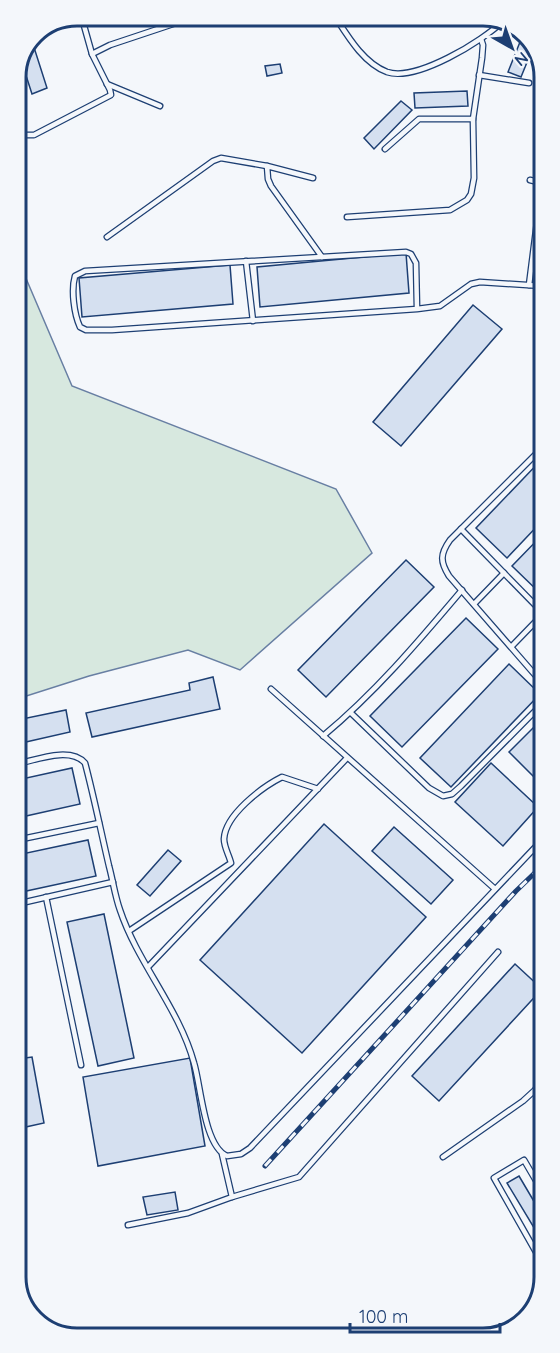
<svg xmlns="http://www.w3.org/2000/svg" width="560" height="1353" font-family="Quicksand,sans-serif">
<rect width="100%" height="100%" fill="#f4f7fb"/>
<!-- green -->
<path fill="#d7e8df" stroke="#687fa3" stroke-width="1.5" d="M16,255L72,386L336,489L372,553L240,670L188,650L89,676L17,699Z"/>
<!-- building -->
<g fill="#d5e0f0" stroke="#1d3f73" stroke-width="1.5">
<path d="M524,32L534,45L521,77L508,72Z"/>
<path d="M31,38L47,88L32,94L21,60Z"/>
<path d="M280,64L282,73L267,76L265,66Z"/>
<path d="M467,91L468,106L415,108L414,93Z"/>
<path d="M401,101L412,110L374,149L364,138Z"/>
<path d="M406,253L409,293L260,307L257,267Z"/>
<path d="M230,265L233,304L82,317L79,278Z"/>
<path d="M473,305L502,329L401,446L373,422Z"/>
<path d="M543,458V520L507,558L476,528Z"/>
<path d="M543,534V596L512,566Z"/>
<path d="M406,560L434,587L326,697L298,670Z"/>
<path d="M466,618L498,649L402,747L370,716Z"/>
<path d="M509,664L540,694L451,787L420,758Z"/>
<path d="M213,677L220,709L92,737L86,713L190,690L189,683Z"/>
<path d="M66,710L70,732L17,744V720Z"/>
<path d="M544,717V787L509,752Z"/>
<path d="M491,763L538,807L503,846L455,802Z"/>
<path d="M72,768L80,804L17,818V780Z"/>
<path d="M324,824L426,917L302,1053L200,960Z"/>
<path d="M394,827L453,880L431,904L372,851Z"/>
<path d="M88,840L96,876L17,893V855Z"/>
<path d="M168,850L181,861L150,896L137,885Z"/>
<path d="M104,914L134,1058L98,1066L67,922Z"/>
<path d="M515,964L542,989L439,1101L412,1076Z"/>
<path d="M32,1057L44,1123L21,1128L18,1113V1059Z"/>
<path d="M190,1058L205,1146L98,1166L83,1077Z"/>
<path d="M519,1176L545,1220V1246L507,1183Z"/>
<path d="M175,1192L178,1210L147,1215L143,1197Z"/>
</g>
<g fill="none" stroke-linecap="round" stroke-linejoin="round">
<!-- lane casing -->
<g stroke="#1d3f73" stroke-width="7">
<g id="lane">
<path d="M81,15L92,54"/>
<path d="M334,15C347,35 363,63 387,72C416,82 483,41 503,21"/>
<path d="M479,75L529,83"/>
<path d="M107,84L160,106"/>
<path d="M15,135H34L111,95L110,90L92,54L110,45L200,15"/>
<path d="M385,149L419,119H473"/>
<path d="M313,178L267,166L268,179L271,186L322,257"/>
<path d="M530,180L542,183"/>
<path d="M347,217L450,210L467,200L471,194L474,178L473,119L482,58L483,45L481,39"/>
<path d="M107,237L213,161L221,158L267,166"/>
<path d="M246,261L253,321"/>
<path d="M529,285L542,183"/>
<path d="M417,309L416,263L411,254L406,252L85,271L75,276C71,290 74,314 80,327L86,330H112L417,309L440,306L471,284L480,282L542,286"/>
<path d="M543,447L450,540C440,554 440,562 449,576L543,684"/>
<path d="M461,529L543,613"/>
<path d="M474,604L504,573"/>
<path d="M512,646L543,614"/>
<path d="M271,689L495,889"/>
<path d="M351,713L429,788L443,796L452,794L461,786L544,702"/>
<path d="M323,736C375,693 418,642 462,590"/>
<path d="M17,764C36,760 70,746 85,763C94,797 101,832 109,866C113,881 115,896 120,910C138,964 179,1008 194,1063C201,1086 204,1146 227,1156L241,1154L250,1148L544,838"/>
<path d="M17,840L99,823"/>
<path d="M46,897L81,1065"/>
<path d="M17,904L113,882"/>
<path d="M129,931L231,863C229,855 224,847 224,839C225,815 262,787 282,777L318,789"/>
<path d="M148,967L347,758"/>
<path d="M443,1157L523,1101L535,1090L544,1075"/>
<path d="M545,1196L524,1160L494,1178L545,1268"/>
<path d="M232,1197L299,1177L498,952"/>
<path d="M128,1225L188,1213L232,1197L222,1154"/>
</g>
</g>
<!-- lane -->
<use href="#lane" stroke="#f4f7fb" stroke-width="4.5"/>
<!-- rail casing -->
<g stroke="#1d3f73" stroke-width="5">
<path id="rail" d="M265,1166L516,891L544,864"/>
</g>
<!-- rail -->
<use href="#rail" stroke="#f4f7fb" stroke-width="3" stroke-dasharray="9" stroke-linecap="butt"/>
</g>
<!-- crop -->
<path d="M0 0H560V1353H0ZM77 26H483A51 51 0 0 1 534 77V1277A51 51 0 0 1 483 1328H77A51 51 0 0 1 26 1277V77A51 51 0 0 1 77 26Z" fill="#f4f7fb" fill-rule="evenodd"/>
<path fill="none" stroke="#1d3f73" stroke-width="3" d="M77 26H483A51 51 0 0 1 534 77V1277A51 51 0 0 1 483 1328H77A51 51 0 0 1 26 1277V77A51 51 0 0 1 77 26Z"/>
<!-- north arrow -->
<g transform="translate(512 48) rotate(140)" stroke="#f4f7fb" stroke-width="4.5" paint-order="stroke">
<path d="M0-4.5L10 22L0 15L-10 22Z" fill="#1d3f73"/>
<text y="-9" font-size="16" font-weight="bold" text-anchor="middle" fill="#1d3f73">N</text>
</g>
<!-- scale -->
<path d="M350 1323v9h150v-9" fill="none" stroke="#1d3f73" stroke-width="3"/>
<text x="359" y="1323" font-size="18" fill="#1d3f73" stroke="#f4f7fb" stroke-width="4.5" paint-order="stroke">100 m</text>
</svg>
